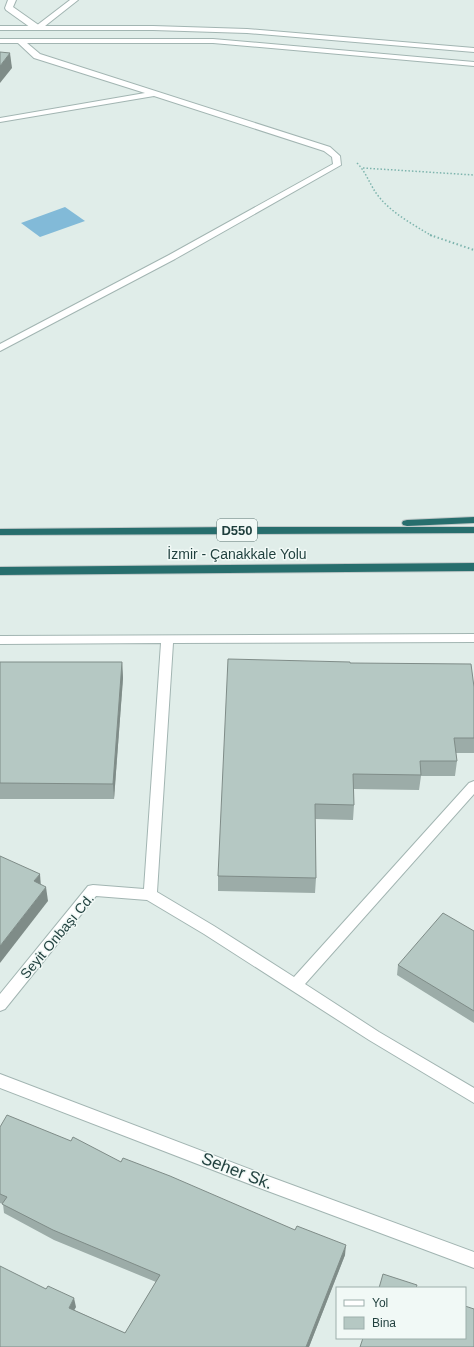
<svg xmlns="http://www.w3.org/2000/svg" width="474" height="1347" font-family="Arial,sans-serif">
<rect width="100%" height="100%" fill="#e0ede9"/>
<!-- water -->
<path fill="#82bad8" d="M65,207L85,221L40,237L21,223Z"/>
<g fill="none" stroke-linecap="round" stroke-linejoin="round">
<!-- lane casing -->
<g stroke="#a2b5b2" stroke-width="2">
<path id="lane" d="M8,0H16L13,7L40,26V30H34L6,10L5,8Z"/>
</g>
<!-- street casing -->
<g stroke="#a2b5b2" stroke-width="2">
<g id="street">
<path d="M70,0H78L45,26H153L247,29L474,48V52L247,33L153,30H0V26H36Z"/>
<path d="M0,39H213L474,62V66L213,43H27L40,54L330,147L340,156L341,165L175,259L0,351V344L169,255L333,164L332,157L324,151L154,96L0,122V118L145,93L34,58L18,43H0Z"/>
<path d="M474,634V642L173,643L157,892L214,926L294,977L469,783L474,781V794L305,984L379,1032L474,1088V1103L369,1040L204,934L147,900L96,896L5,1009L0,1011V994L88,886L93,885L144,889L161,643L0,644V636Z"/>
<path d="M0,1074L265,1175L474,1252V1268L257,1187L0,1088Z"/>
</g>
</g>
<!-- highway casing -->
<g stroke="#c0c9c9" stroke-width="2">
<g id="highway">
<path d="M474,517V523L407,526L403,525L402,523L403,521L407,520Z"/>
<path d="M238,527H474V533L0,535V529Z"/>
<path d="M474,563V571L0,575V567Z"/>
</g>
</g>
<!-- path-far1 -->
<g stroke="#7db4ad" stroke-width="1.5" stroke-dasharray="1.5 2" stroke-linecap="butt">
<path d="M357,163C367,173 370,186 379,197C393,214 414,225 432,236"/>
<path d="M363,168L474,175"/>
</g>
<!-- path -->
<path stroke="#7db4ad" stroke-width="2" stroke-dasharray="1.5 2.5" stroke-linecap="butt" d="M430,235L474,250"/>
<!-- lane -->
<use href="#lane" fill="#fff" fill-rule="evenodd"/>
<!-- street -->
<use href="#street" fill="#fff" fill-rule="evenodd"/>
<!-- highway -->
<use href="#highway" fill="#276e6d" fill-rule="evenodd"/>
</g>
<!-- wall -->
<g fill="#9caca8">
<path d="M0,662H122L123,678L114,799H0Z"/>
<path d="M350,663L474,687V753H456L457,761L455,776H421L419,790L354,789V805L353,820L315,819L316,878L315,893L218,891V876Z"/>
<path d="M474,931V1023L397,975L398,965Z"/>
<path d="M0,1127L121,1162L345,1255L309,1347H0L76,1307L74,1310L125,1333L156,1282L54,1240L4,1213L3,1204L0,1203Z"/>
</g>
<!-- shaded-wall -->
<g fill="#7f8c88">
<path d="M10,53L12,68L0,83V66Z"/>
<path d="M122,662L123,678L114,799L113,784Z"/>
<path d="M40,874L41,887L34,881Z"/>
<path d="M46,887L48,901L0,963V946Z"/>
<path d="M346,1245L345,1255L309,1347H306Z"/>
<path d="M74,1298L76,1307L70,1317L69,1308Z"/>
</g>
<!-- building -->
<g fill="#b5c8c3" stroke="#7f8c88">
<path d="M0,52L10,53L0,66Z"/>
<path d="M228,659L350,662V663L471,664L474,687V738H454L457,761H420L421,775L353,774L354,805L315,804L316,878L218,876Z"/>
<path d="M0,662H122L113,784L0,783Z"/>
<path d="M0,856L40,874L34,881L46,887L0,946Z"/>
<path d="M443,913L474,931V1011L398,965Z"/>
<path d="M7,1115L71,1141L73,1137L121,1162L123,1158L170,1176L295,1230L297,1226L346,1245L306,1347H0V1266L46,1289L48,1286L74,1298L69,1308L125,1333L160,1275L53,1230L2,1204L7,1197L0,1194V1127Z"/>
<path d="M383,1274L417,1285L416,1288H379Z"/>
<path d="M465,1306L474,1309V1347H360L363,1338H465Z"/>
</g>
<g text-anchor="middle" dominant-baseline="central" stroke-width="3" stroke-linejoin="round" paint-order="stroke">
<!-- shield labels -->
<rect fill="#f1f9f6" stroke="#5e7774" stroke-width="1" x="217" y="519" width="40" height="22" rx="3"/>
<g font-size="13" font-weight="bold" fill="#1f3f3d">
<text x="237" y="530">D550</text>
</g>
<!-- street labels -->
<g font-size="14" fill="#1f3f3d" stroke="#f1f9f6">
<text x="237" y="554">İzmir - Çanakkale Yolu</text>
<text transform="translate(57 936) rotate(-50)">Seyit Onbaşı Cd.</text>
</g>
<!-- near-street labels -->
<g font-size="17" fill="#1f3f3d" stroke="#f1f9f6">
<text transform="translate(237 1171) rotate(21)">Seher Sk.</text>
</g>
</g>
<!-- legend -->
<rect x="336" y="1287" width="130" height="52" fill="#f1f9f6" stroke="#9dafac"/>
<rect x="344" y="1300" width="20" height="6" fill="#ffffff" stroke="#9dafac"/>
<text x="372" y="1307" font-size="12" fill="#1f3f3d">Yol</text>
<rect x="344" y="1317" width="20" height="12" fill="#b5c8c3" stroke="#9dafac"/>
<text x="372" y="1327" font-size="12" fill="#1f3f3d">Bina</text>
</svg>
